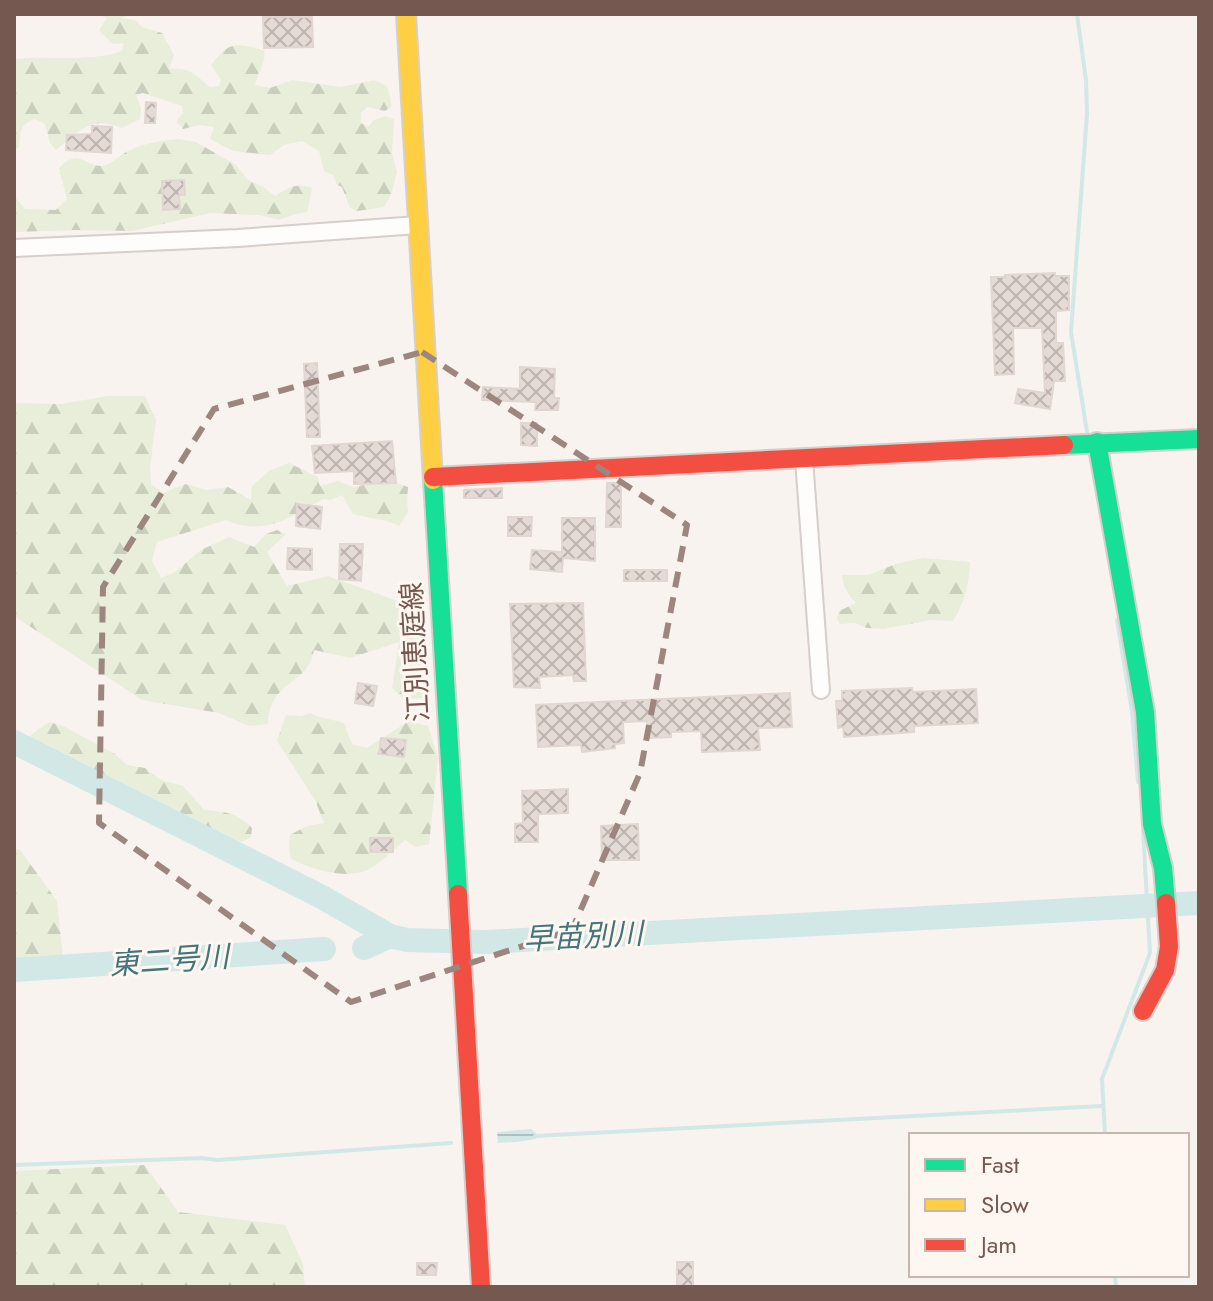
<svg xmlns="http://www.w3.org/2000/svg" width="1213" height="1301" font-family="Jost,'Noto Sans JP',sans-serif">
<defs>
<pattern id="forest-firs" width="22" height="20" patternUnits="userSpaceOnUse" patternTransform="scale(2)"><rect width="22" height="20" fill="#e8eeda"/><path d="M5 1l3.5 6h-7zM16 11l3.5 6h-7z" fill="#cacebd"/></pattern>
<pattern id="water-rules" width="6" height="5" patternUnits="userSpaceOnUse" patternTransform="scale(2)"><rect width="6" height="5" fill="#d1e8e7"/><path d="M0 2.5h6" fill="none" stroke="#aebfbe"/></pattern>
<pattern id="building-cross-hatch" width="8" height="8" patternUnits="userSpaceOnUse" patternTransform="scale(2)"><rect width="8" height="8" fill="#e4dbd6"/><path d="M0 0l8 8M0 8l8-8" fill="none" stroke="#bdb4b0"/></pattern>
</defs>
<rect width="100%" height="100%" fill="#f8f3ee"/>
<!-- forest -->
<g fill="url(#forest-firs)">
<path d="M97,14H131L121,18L135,20L142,27L162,33L174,55L169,69C190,67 194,74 210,87L219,86L221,80L211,65C230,41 234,43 264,50C267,62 257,73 255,85L270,88L292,80L341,87L374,80L387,86L392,106L385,111L367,107L361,113V123L368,127L374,120L385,116L394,119L392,154L397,172L392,192L384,207L357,211L350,208L342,187L337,185L333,175L324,171L319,151L302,141L284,145L270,155L233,151L210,139L214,127L199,125L183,129L177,122L178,118L183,114L182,106L143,93L136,95L141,109L140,119L122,128C91,115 80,131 56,150L50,143L45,124L35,119C19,124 21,132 19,147L14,151V59C50,55 87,63 122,51L124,43L113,44L99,30L107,18Z"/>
<path d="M178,139L196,142L236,165L248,180L262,186L275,196C288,188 297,182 312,188L307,212L292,215L279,220L259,215L210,213L132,231L75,230L14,232V196L25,209L56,210L67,199L59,168C81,145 87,171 106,165C114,162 120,155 128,151C144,143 161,141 178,139Z"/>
<path d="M108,396H145L156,420L150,468L151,484L163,493L185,484L207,490L228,487L251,500L252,486L269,471L289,463L318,477L320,486L338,481L354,487L388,480L408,487L407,501L408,512L399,526C385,518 369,519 353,514L342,495L331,500L323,499C292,517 263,537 226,520L157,542L152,561L161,578L175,572L201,550L229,537L254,547L266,534L277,530L286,534L267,552L287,586L328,576L409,605L419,613L423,626L426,698L404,699L392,688L399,642L350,658L314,650C308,687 270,678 268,724L249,726L219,713L142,700L14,616V403L61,404Z"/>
<path d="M923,558L970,562C969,584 965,602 953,621L931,620L883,629L867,628L855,623L840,624L837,619L839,611L856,603C848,594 843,588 842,575H868L896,564Z"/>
<path d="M310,713C321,719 332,719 344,723L352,744L367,748L409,721L428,726L438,758L429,844L415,847L405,840C394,849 383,861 371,868C348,881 313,870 291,859L289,846L290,835L307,826L324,823L315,800L277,741L286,715L301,716Z"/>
<path d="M50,722L65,727L115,754L127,765L145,768L161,780L183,786L204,810C225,812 237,812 252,828L251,838L215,851L125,806L21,749L17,742C34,737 35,729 50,722Z"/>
<path d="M14,849L20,850L57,901L63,958L14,964Z"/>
<path d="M145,1165L178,1212L285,1225L303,1264L305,1287H14V1171Z"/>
</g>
<!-- water -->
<path fill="url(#water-rules)" d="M531,1129L537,1134L536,1139L516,1142L445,1145V1142L498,1132Z"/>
<!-- pier -->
<path fill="#f8f3ee" d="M497,1128L498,1147L447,1149L446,1138Z"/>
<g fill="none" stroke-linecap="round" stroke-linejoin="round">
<!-- stream -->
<g stroke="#d1e8e7" stroke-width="4">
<path d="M1077,14L1086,80L1087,114L1071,332L1088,438"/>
<path d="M1117,620L1132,711L1138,782"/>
<path d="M1105,1135L1102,1079L1150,953L1143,830"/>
<path d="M535,1136L1102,1106"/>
<path d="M14,1165L202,1158L217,1160L451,1143"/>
<path d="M1115,1275L1116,1287"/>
</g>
<!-- river -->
<g stroke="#d1e8e7" stroke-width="24">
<path d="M14,742L320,896L390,936L407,940L486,942L1199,903"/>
<path d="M364,948L390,936"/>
<path d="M14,970L324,949"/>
</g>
</g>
<!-- building -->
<g fill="url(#building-cross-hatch)" stroke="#e1d6d1" stroke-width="2">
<path d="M263,17H312L313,47L264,48Z"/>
<path d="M146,102L156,103L155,123H145Z"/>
<path d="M92,126L112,127L111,153L66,150L67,135L92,134Z"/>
<path d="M184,180L185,195H179L180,209L163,210L162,181Z"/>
<path d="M1055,273V276H1069V310L1056,311V343H1063L1065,381H1054L1050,409L1015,403L1018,389L1045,393L1042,328H1013L1014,374L995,375L991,277H1005V275Z"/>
<path d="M317,363L320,437H307L304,364Z"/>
<path d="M520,367L555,369L554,398H559L558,410H535L536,402L482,400L483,387L520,389Z"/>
<path d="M521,423H537V446L521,445Z"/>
<path d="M392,441L396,483L354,484V471L315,473L312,446Z"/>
<path d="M607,483H621V527H606Z"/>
<path d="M502,488V498H464V490Z"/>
<path d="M297,504L322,507L320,529L296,526Z"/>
<path d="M508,517H532L531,536H508Z"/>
<path d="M562,518H595V561L563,558L562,572L530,569L532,550L562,552Z"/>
<path d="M340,544H363L361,581L339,579Z"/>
<path d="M288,548L312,549V570L287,569Z"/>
<rect x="624" y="570" width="43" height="11"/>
<path d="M583,603L586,681H574L573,675L539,677L540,688L514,687L510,604Z"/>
<path d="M358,683L377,686L373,706L355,703Z"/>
<path d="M912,688L913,692L976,689L978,723L914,726V732L844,737L843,727L838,728L836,701H842V691Z"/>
<path d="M790,693L792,727L758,728L760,750L702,752L701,731L671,732V737L648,738L647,721L623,722L624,743L615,744V748L582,752L581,745L538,747L536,705Z"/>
<path d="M381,738L406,740L404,757L379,754Z"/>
<path d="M568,789V813L538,814V842H515V824L523,823L522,791Z"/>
<path d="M638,824L639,860H602L601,826Z"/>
<rect x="370" y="838" width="23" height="14"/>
<rect x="677" y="1262" width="16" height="25"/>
<path d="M417,1263H437L436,1275H417Z"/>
</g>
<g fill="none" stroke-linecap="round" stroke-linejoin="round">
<!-- street casing -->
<g stroke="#d6ceca" stroke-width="20">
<g id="street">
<path d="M14,248L238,238L418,225"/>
<path d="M804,459L821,690"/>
</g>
</g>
<!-- fast casing -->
<g stroke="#d7cfca" stroke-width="22">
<g id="fast">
<path d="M1097,442L1145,712L1152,824L1163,868L1166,903"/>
<path d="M1064,445L1199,439"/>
<path d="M433,480L458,894"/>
</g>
</g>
<!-- slow casing -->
<g stroke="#d7cfca" stroke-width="22">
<path id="slow" d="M406,14L433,480"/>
</g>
<!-- jam casing -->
<g stroke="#d7cfca" stroke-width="22">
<g id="jam">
<path d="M433,477L1064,445"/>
<path d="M458,894L481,1287"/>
<path d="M1143,1011L1165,970L1169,947L1166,903"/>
</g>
</g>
<!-- street -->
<use href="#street" stroke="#fefdfc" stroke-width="16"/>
<!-- fast -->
<use href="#fast" stroke="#16e098" stroke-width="18"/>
<!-- slow -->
<use href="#slow" stroke="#ffcf43" stroke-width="18"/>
<!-- jam -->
<use href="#jam" stroke="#f24e42" stroke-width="18"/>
</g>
<!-- marked area -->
<path fill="none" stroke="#9c867f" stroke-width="6" stroke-dasharray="16 10" stroke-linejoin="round" d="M422,352L687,525L640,773L572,930L351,1002L99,823L103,587L214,409Z"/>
<g text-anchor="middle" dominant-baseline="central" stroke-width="6" stroke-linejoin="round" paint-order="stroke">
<!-- street labels -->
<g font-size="28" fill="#75584f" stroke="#fef7f1">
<text transform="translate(415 652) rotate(-93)">江別恵庭線</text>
</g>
<!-- water labels -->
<g font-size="30" font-style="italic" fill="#437678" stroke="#fef7f1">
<text transform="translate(583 936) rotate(-3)">早苗別川</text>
<text transform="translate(169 960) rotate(-4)">東二号川</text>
</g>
</g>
<!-- border -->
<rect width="1213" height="1301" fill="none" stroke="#75584f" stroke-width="32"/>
<!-- legend -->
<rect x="909" y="1133" width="280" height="144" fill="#fef7f1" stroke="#c7b7b0" stroke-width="2"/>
<rect x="925" y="1159" width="40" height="12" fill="#16e098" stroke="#c7b7b0" stroke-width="2"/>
<text x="981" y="1173" font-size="24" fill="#75584f">Fast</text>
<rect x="925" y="1199" width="40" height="12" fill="#ffcf43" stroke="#c7b7b0" stroke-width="2"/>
<text x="981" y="1213" font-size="24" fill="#75584f">Slow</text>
<rect x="925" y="1239" width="40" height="12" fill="#f24e42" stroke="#c7b7b0" stroke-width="2"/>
<text x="981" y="1253" font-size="24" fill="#75584f">Jam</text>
</svg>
